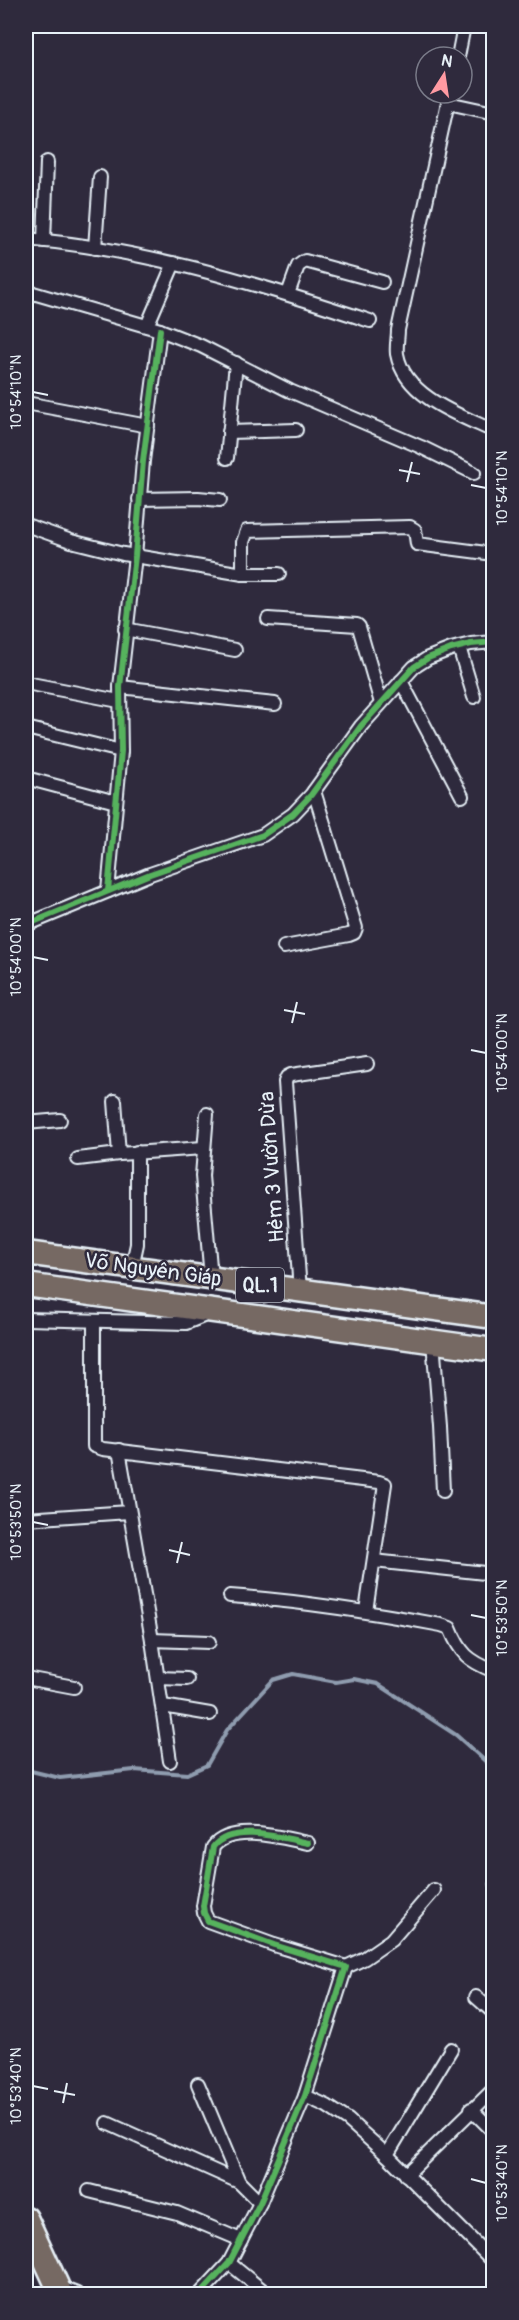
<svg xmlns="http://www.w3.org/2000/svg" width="519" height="2320" font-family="Pangolin,sans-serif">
<rect width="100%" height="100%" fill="#2f2a3d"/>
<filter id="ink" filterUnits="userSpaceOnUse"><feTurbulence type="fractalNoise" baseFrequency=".0167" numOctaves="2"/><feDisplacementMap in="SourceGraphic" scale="12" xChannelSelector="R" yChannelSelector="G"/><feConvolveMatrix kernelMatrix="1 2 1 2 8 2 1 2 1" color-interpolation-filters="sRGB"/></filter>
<g filter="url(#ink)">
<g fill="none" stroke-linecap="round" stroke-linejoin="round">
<!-- stream -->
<g stroke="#8f9caf" stroke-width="4">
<path d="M26,1773L31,1771L60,1778L134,1770L187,1774L207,1765L227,1730L273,1680L293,1674L336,1682L354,1679L378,1684L456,1735L494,1769"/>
<path d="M494,1874L490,1884L494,1897"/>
</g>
<!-- street casing -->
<g stroke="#e8f1f8" stroke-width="16">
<g id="street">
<path d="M458,57L464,26"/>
<path d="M450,93L398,330C398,337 396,346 397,354C405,397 459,415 494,431"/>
<path d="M448,103L494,113"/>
<path d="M26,239C144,249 258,284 370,321"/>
<path d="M44,241L47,162"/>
<path d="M95,248L100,177"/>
<path d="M26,291L160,330L201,346L290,391L421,447L474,473"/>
<path d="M288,294L298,266L305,261L382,282"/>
<path d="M147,326L174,263"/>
<path d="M26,403L148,426"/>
<path d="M229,432L296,430"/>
<path d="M227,458L236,363"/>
<path d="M139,499L198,498L220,500"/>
<path d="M26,525L71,541L123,554L243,574H279"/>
<path d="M243,574V542L247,531L410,527L415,530L417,544L494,554"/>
<path d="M268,619L357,625L359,627L381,703"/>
<path d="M125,629L235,650"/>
<path d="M459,647L474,697"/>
<path d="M401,681L462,796"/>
<path d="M26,683L119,701"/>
<path d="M120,687L275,704"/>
<path d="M26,728L121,751"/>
<path d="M26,778L116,802"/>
<path d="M108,891L121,751L120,687L135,556L143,461L160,330"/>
<path d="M26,925L150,874L263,835L293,814L311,795L361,726L414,667L428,658L451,649L471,644L494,642"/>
<path d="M284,947L349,935L354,933L356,928L314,791"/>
<path d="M115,1101L119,1154"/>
<path d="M207,1114L202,1176L211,1278"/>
<path d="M26,1123L60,1120"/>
<path d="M78,1159L119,1154L203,1148"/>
<path d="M132,1267L137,1244V1152"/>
<path d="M300,1291L285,1082L287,1077L291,1075L367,1064"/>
<path d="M26,1319L186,1323L208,1314"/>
<path d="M94,1321V1446L103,1449L379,1482L385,1484L366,1611"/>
<path d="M433,1341L440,1427L443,1491"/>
<path d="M119,1450L152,1640L170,1761"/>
<path d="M26,1519L129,1512"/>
<path d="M374,1561L494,1574"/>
<path d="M230,1596C301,1601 370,1612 441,1625L450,1628C460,1653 468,1661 494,1671"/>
<path d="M152,1640L209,1642"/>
<path d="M26,1678L74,1687"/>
<path d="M158,1678L187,1679"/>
<path d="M163,1706L210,1714"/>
<path d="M346,1967L365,1958L391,1940L434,1890"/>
<path d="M476,1997L494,2013"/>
<path d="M198,2084L239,2182L260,2203"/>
<path d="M305,2096L327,2106L348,2120L387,2155L494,2262"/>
<path d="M471,2109L494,2132"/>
<path d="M107,2123L239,2182"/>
<path d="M387,2155L451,2049"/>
<path d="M406,2175L494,2089"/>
<path d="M89,2191L177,2213L241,2240"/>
<path d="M229,2263L267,2294"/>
<path d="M59,2287L77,2294"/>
<path d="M200,2294L229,2263L260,2203L305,2096L346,1967L274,1945L208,1921L204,1913L203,1906L213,1847C231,1823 283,1838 308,1843"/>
</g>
</g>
<!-- highway casing -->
<g stroke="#e8f1f8" stroke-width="27">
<g id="highway">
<path d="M26,1253L494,1317"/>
<path d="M26,1285L494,1350"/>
<path d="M26,2218L61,2294"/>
</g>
</g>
<!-- street -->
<use href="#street" stroke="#2f2a3d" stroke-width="12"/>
<!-- highway -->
<use href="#highway" stroke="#766964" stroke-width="22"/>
<!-- cycleway casing -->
<g stroke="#2f2a3d" stroke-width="10">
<g id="cycleway">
<path d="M108,891L121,751L120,687L135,556L143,461L160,330"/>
<path d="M26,925L150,874L263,835L293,814L311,795L361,726L414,667L428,658L451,649L471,644L494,642"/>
<path d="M200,2294L229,2263L260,2203L305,2096L346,1967L274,1945L208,1921L204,1913L203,1906L213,1847C231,1823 283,1838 308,1843"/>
</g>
</g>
<!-- cycleway -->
<use href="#cycleway" stroke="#56b35d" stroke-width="6"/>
</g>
</g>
<!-- ticks -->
<path fill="none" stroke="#e8f1f8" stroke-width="2" d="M33,392L48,395M399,470L420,474M407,482L412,462M471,485L486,488M33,957L48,960M284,1010L305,1014M292,1023L297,1002M471,1050L486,1053M33,1522L48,1525M169,1550L190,1555M177,1563L182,1542M471,1615L486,1618M33,2086L48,2089M54,2091L75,2095M63,2103L67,2083M471,2179L486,2183"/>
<g text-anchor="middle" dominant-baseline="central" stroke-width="5" stroke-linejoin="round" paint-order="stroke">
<!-- shield labels -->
<rect fill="#2f2a3d" stroke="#b0b5c0" stroke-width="1.5" x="236" y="1268" width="48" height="34" rx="4.5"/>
<g font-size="20" font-weight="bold" fill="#e8f1f8">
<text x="260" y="1285">QL.1</text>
</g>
<!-- street labels -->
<g font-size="21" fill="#e8f1f8" stroke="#2f2a3d">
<text transform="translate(272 1167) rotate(-94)">Hẻm 3 Vườn Dừa</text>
<text transform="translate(153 1270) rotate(8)">Võ Nguyên Giáp</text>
</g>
</g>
<!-- margin -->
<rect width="519" height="2320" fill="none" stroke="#2f2a3d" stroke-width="66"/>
<!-- north arrow -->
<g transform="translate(444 75) rotate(12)"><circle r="28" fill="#2f2a3d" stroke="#797a88" stroke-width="1.5"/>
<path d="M0-4.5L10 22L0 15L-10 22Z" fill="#ff9aa2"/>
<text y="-9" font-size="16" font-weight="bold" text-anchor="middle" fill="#e8f1f8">N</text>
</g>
<rect x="33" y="33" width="453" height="2254" fill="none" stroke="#e8f1f8" stroke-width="2"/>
<g font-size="15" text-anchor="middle" fill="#e8f1f8">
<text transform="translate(16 392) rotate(-90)" y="5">10°54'10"N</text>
<text transform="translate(502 488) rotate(-90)" y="5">10°54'10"N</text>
<text transform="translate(16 957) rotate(-90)" y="5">10°54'00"N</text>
<text transform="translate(502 1053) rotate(-90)" y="5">10°54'00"N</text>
<text transform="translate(16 1522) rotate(-90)" y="5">10°53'50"N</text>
<text transform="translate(502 1618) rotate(-90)" y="5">10°53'50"N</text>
<text transform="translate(16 2086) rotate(-90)" y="5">10°53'40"N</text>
<text transform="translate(502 2183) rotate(-90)" y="5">10°53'40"N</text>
</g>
</svg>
